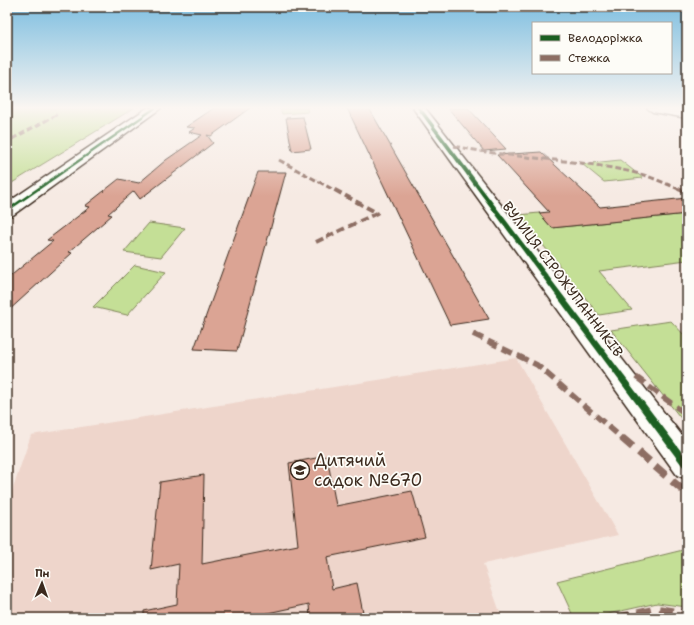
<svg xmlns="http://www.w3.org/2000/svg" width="694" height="625" font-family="'Shantell Sans',sans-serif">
<rect width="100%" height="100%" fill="#f6eae3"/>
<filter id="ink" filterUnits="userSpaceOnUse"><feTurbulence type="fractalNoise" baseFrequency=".025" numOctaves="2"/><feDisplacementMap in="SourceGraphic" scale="8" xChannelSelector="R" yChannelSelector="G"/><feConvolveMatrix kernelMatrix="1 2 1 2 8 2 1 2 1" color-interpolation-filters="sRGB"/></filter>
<g filter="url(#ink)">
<!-- built -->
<path fill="#eed5cb" d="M516,358L618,535L483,564L502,618H7V506L31,435Z"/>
<!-- green -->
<g fill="#c4df96" stroke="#80845a">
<path d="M7,108H134L7,186Z"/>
<path d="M280,108H307L308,112L282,114Z"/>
<path d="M620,160L643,178L604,182L582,164Z"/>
<path d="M539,213L552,228L687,214V260L599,271L632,310L599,315L519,215Z"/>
<path d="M149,223L185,228L161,257L124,252Z"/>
<path d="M135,265L166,272L127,315L93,307Z"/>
<path d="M671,321L687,338V426L611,330Z"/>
<path d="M687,549V607L657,603L590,618H574L557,581Z"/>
</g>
<!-- building -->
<g fill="#dba494" stroke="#3b2a1e">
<path d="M214,108H250L211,136L207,135L213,143L140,199L134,191L108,214L112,215L69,252L72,253L7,312V279L53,241L47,240L90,207L85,206L119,179L139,183L166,160L202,135L189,132L195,128L186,127Z"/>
<path d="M347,108H369L489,319L450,325Z"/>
<path d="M448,108H468L506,149L484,151Z"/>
<path d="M303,117L311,149L292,151L286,118Z"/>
<path d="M541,152L600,207L687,198V214L552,228L539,213L549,212L497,155Z"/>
<path d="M258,172H286L237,351L194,349Z"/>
<path d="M327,456L336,506L412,491L425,537L327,557L332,589L357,583L364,618H310L309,604L245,618H144V611L177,604L179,564L151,570L160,482L204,475L202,564L298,545L289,463Z"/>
</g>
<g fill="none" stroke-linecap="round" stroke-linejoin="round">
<!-- minor casing -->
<g stroke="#3b2a1e" stroke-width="3">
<path id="minor" d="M413,108H425L687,442V479L677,475Z"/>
</g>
<!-- tertiary casing -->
<g stroke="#3b2a1e" stroke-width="3">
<g id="tertiary">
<path d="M147,108H161L13,215L7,216V203Z"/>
<path d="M647,108H675L687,110V118L653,112Z"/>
</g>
</g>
<!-- minor -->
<use href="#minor" fill="#fdfcf7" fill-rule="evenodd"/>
<!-- tertiary -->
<use href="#tertiary" fill="#fdfcf7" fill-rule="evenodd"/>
<!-- quiet-far3 -->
<g stroke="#8d6e63" stroke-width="3" stroke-dasharray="6 3" stroke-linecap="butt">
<path d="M7,127H9L12,139L7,144"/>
<path d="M12,139L58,114"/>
<path d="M454,146C517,160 584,158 647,176C658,180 669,185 681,190"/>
<path d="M279,160L334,190"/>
</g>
<!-- quiet-far2 -->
<g stroke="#8d6e63" stroke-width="4" stroke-dasharray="8 4" stroke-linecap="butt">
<path d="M678,189L683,191"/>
<path d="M316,242L377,213L333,189"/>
</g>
<!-- quiet-far1 -->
<g stroke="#8d6e63" stroke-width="5.5" stroke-dasharray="11 5.5" stroke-linecap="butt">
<path d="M473,334L537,365L623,439"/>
<path d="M636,377L687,415"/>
</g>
<!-- quiet -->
<g stroke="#8d6e63" stroke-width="8" stroke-dasharray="14 8" stroke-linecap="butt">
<path d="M622,438L685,492"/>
<path d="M616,618L658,609L687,614"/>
</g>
<!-- cycleway casing -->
<g stroke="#fdfcf7" stroke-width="2">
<g id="cycleway">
<path d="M153,108H157L7,212V209Z"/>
<path d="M417,108H421L687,459V469L684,468Z"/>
</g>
</g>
<!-- cycleway -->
<use href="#cycleway" fill="#1b5e20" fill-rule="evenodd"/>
</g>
</g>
<!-- sky -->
<linearGradient id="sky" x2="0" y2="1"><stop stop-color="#7dbee0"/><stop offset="0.55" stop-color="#fbf6f2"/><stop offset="1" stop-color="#fbf6f2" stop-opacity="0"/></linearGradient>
<rect width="694" height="196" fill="url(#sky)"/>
<!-- icons -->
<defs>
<g id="school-ring" transform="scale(1)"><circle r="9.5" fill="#fdfcf7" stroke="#3b2a1e" stroke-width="1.5"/><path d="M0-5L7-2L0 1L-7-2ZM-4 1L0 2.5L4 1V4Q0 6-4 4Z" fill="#3b2a1e"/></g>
</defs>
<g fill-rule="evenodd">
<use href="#school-ring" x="300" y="470"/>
</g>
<g text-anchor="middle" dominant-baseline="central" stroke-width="3.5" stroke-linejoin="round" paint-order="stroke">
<!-- street labels -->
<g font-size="14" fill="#3b2a1e" stroke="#fdfcf7">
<text transform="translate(563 279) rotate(53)">ВУЛИЦЯ СІРОЖУПАННИКІВ</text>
</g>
<!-- near-poi labels -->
<g font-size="17" fill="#3b2a1e" stroke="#fdfcf7" text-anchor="start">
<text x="314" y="460">Дитячий<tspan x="314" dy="20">садок №670</tspan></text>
</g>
</g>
<!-- margin -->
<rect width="694" height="625" fill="none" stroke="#fdfcf7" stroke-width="24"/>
<rect x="12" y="12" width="670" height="601" fill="none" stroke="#3b2a1e" stroke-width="1.5" filter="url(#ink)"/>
<!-- legend -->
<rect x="532" y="22" width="140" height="52" fill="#fdfcf7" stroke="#afa8a0"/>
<rect x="540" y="35" width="20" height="6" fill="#1b5e20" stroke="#afa8a0"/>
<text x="568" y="42" font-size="12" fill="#3b2a1e">Велодоріжка</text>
<rect x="540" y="55" width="20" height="6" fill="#8d6e63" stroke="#afa8a0"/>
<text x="568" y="62" font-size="12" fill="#3b2a1e">Стежка</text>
<!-- north arrow -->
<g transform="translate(42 583) rotate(2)" stroke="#fdfcf7" stroke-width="3" paint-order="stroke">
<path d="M0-3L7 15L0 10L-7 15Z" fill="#3b2a1e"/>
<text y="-6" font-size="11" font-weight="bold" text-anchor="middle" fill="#3b2a1e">Пн</text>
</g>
</svg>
